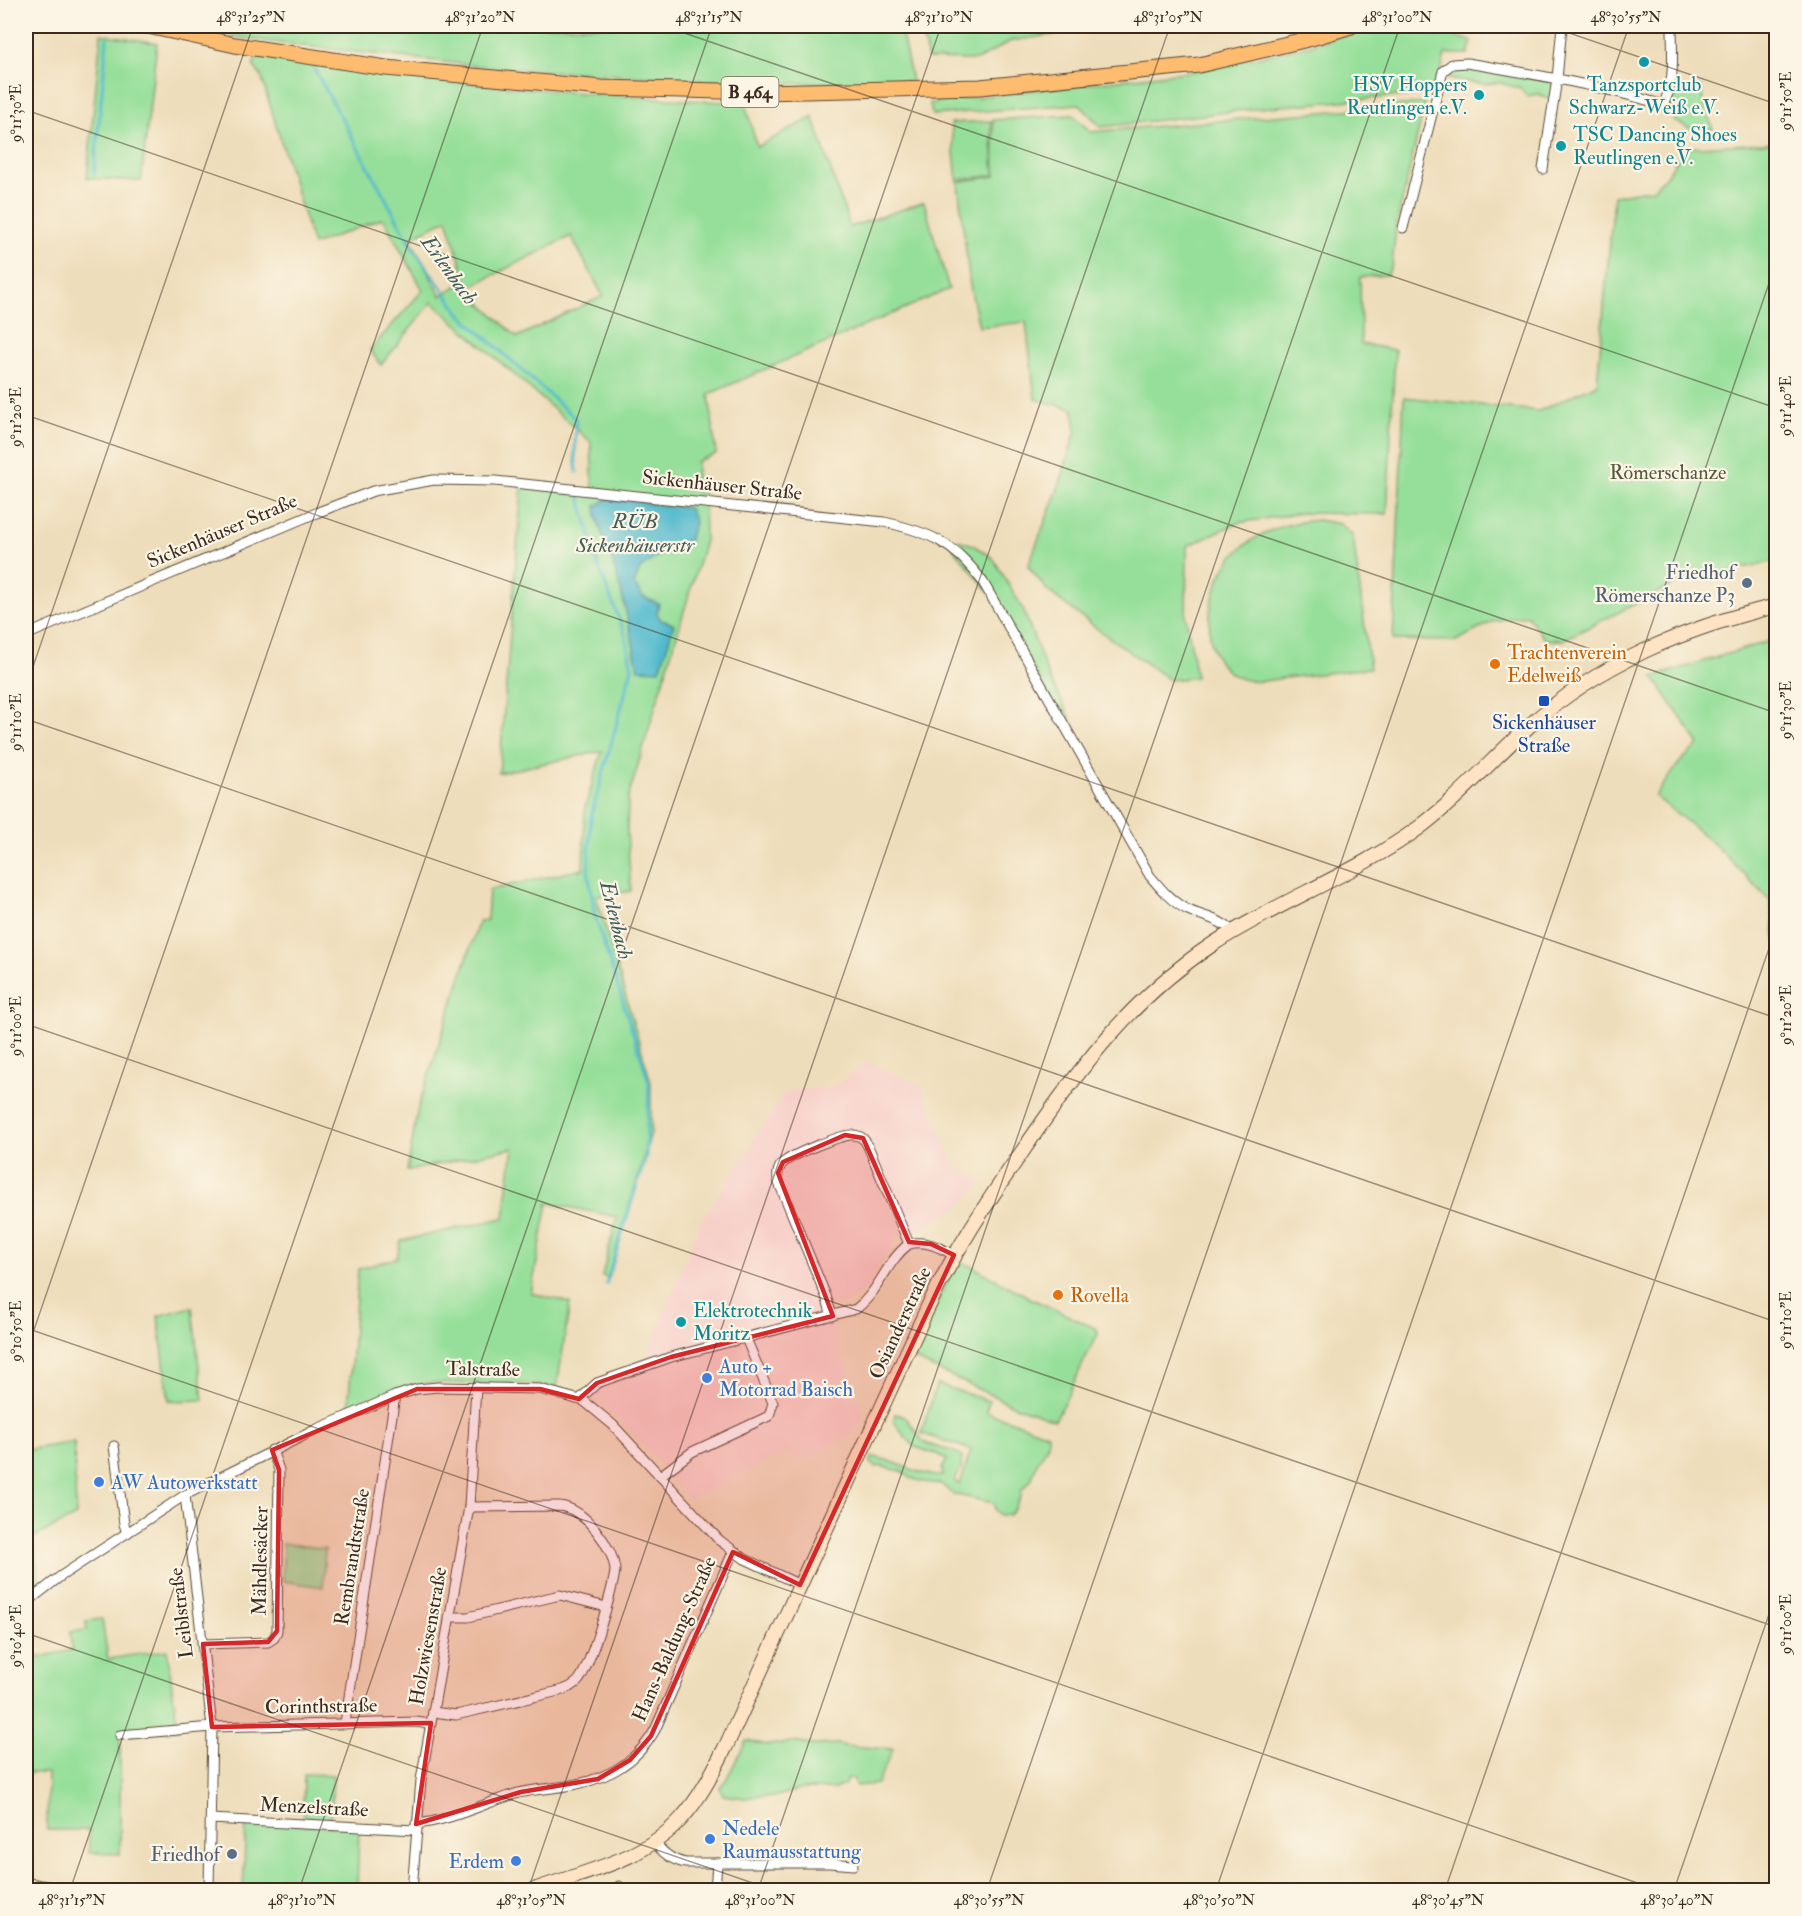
<svg xmlns="http://www.w3.org/2000/svg" width="1802" height="1916" font-family="'IM FELL Double Pica',serif">
<rect width="100%" height="100%" fill="#fcf5e5"/>
<filter id="ink" filterUnits="userSpaceOnUse"><feTurbulence type="fractalNoise" baseFrequency=".0167" numOctaves="2"/><feDisplacementMap in="SourceGraphic" scale="12" xChannelSelector="R" yChannelSelector="G"/><feConvolveMatrix kernelMatrix="1 2 1 2 8 2 1 2 1" color-interpolation-filters="sRGB"/></filter>
<filter id="wash" filterUnits="userSpaceOnUse"><feTurbulence type="fractalNoise" baseFrequency=".008" numOctaves="4" result="noise"/><feDisplacementMap in="SourceGraphic" scale="24" xChannelSelector="R" yChannelSelector="G"/><feGaussianBlur stdDeviation="1.35" result="paint"/><feColorMatrix in="noise" values="0 0 0 0 0 0 0 0 0 0 0 0 0 0 0 0 0 1.4 0 .05"/><feComposite in="paint" operator="in"/></filter>
<g filter="url(#wash)">
<rect width="100%" height="100%" fill="#eeddba"/>
<!-- built -->
<path fill="#f7d0ca" d="M868,1061L920,1085L957,1169L985,1181L957,1209L923,1228L898,1235L869,1287L849,1302L826,1309L864,1416L855,1434L796,1462L790,1451L689,1500L630,1429L593,1399L594,1388L641,1372L700,1223L786,1091L834,1087Z"/>
<!-- green -->
<g fill="#96df9a" stroke="#68845c" stroke-width="1.5" fill-rule="evenodd">
<path d="M184,26H264L285,31L282,26H900L912,81L763,84L488,67L287,44L237,37Z"/>
<path d="M920,26H1109L1011,41L977,60L928,59Z"/>
<path d="M1370,26H1468L1456,37L1472,41L1468,54H1445L1436,93L1269,107L1101,127L1079,104L932,115L930,103L1200,70L1310,45Z"/>
<path d="M101,34L157,43L141,181L87,178Z"/>
<path d="M258,56C419,82 582,95 745,103L757,147L813,117L850,227L924,202L949,289L709,394L716,454L697,461L696,492L704,493L705,541L628,798L627,832L631,891L596,896L651,1082V1133L609,1278L602,1276L617,1217L548,1203L531,1293L570,1303L557,1387L528,1384L428,1383L418,1385L348,1412L358,1269L397,1258L401,1241L504,1218L513,1148L407,1171L418,1108L479,921L487,920L489,890L583,869L585,808L602,751L499,773L522,486L593,495L591,442L432,302L381,365L370,350L423,290L383,218L313,245L261,76L253,65ZM447,219L466,280L441,296L410,238ZM571,236L603,296L517,337L466,289Z"/>
<path d="M1466,66L1554,80L1552,95L1548,98L1538,94L1527,96L1519,87C1511,88 1508,84 1501,83C1496,82 1491,84 1486,84C1473,83 1460,82 1448,78L1447,75L1453,67Z"/>
<path d="M1701,87L1704,105L1713,129L1693,130L1674,121L1668,107C1677,88 1681,89 1701,87Z"/>
<path d="M1425,103L1396,227L1392,265L1387,275L1360,277L1361,344L1395,350L1387,514L1302,513L1237,523L1187,546L1186,616L1196,677L1170,680L1104,634L1048,591L1028,566L1059,486L1076,430L1073,409L1035,399L1026,322L979,327L970,286L958,182L995,176L993,120L1073,115L1091,132Z"/>
<path d="M991,121L994,175L957,180L951,123Z"/>
<path d="M1776,142V561L1681,581L1563,640H1545L1527,615L1494,621L1456,641L1393,640L1404,397L1539,411L1597,384L1614,196L1653,189L1666,176L1685,148Z"/>
<path d="M1317,520L1340,524L1353,536L1370,668C1341,671 1312,675 1283,678C1274,679 1261,683 1252,681C1191,673 1204,583 1238,551C1261,530 1287,523 1317,520Z"/>
<path d="M958,540L973,545L993,558L1023,609L1048,675L1070,717L1073,739L991,594L953,548Z"/>
<path d="M1776,639V943L1770,900L1711,841L1655,796L1680,762L1699,744L1653,677Z"/>
<path d="M958,1262L973,1267L1032,1299L1097,1329L1098,1334C1082,1362 1071,1392 1055,1420L1015,1406L914,1359L933,1312L954,1267Z"/>
<path d="M192,1307L203,1400L169,1401L158,1316Z"/>
<path d="M937,1384L989,1401L986,1412L1048,1434V1444L1037,1463L1031,1480L1021,1491V1497C1016,1503 1016,1510 1009,1515H1000L995,1510L994,1503L953,1494L941,1484L924,1482L911,1478L901,1471L880,1466L876,1467L870,1462L873,1457C897,1460 918,1477 943,1476L942,1469L947,1460L937,1454L915,1447L903,1434L894,1421L895,1414C910,1415 913,1430 922,1440C932,1450 951,1447 962,1456L961,1468L955,1480L956,1483L960,1484L971,1450L921,1433Z"/>
<path d="M74,1442L76,1516L32,1538L40,1582L26,1594V1450Z"/>
<path d="M283,1543L325,1549L323,1587L283,1581Z"/>
<path d="M102,1619L108,1659L167,1650L178,1730L120,1735V1854L89,1853V1830H47L48,1773H26V1660L72,1650L70,1632L87,1630L86,1621Z"/>
<path d="M746,1741L769,1745L792,1742L811,1745L839,1744L845,1746L893,1749L877,1784L856,1786L853,1779L848,1778L844,1785L834,1789H802L773,1797L758,1796L745,1798L723,1795L720,1787L726,1780Z"/>
<path d="M304,1774L333,1775L331,1820L303,1818Z"/>
<path d="M246,1821L359,1828L357,1890H243Z"/>
</g>
<!-- water -->
<path fill="#50b9cd" stroke="#467276" stroke-width="1.5" d="M608,499L689,508L695,522L689,540L659,555L640,569L634,584L643,597L659,604L657,613L661,620L674,624L660,670L638,669C631,632 623,595 612,560C606,541 596,526 596,506Z"/>
<g fill="none" stroke-linecap="round" stroke-linejoin="round">
<!-- stream -->
<g stroke="#50b9cd" stroke-width="3">
<path d="M291,26L292,27"/>
<path d="M311,63L413,248L461,315L576,419L575,455L577,472"/>
<path d="M94,174L107,38"/>
<path d="M579,494L599,568L625,634L632,668L591,817L588,870L595,916L649,1082L646,1156L606,1284"/>
</g>
</g>
</g>
<g filter="url(#ink)">
<g fill="none" stroke-linecap="round" stroke-linejoin="round">
<!-- street casing -->
<g stroke="#564535" stroke-width="11">
<g id="street">
<path d="M1543,169L1557,79L1562,26"/>
<path d="M1403,228L1443,71L1452,64L1467,63C1533,74 1599,85 1663,105C1676,81 1672,53 1672,26"/>
<path d="M26,635L316,513L373,491L434,480L495,481L884,522C929,532 955,543 983,582L1150,876C1161,889 1171,901 1186,909C1202,917 1220,918 1233,932"/>
<path d="M832,1316L826,1296L779,1183C777,1177 777,1171 781,1165C787,1156 844,1133 854,1135C862,1136 865,1140 868,1146L909,1244"/>
<path d="M580,1399L597,1383L671,1357L856,1309C880,1291 886,1261 909,1244C926,1240 939,1247 954,1255"/>
<path d="M114,1446L124,1524L127,1533"/>
<path d="M660,1476L692,1452L769,1416L773,1403L745,1336"/>
<path d="M185,1495L212,1727L209,1890"/>
<path d="M26,1603L61,1576L185,1495L317,1429L395,1396L417,1389L438,1387L540,1389L584,1401L613,1425L719,1540L745,1559L800,1585"/>
<path d="M449,1617H468L560,1595L606,1607"/>
<path d="M203,1644L268,1642L274,1638L277,1631L279,1470L272,1450"/>
<path d="M433,1712L456,1715L559,1691C567,1689 574,1686 579,1680C591,1663 612,1593 615,1571C614,1547 584,1508 559,1506L469,1507"/>
<path d="M345,1723L395,1396"/>
<path d="M120,1735L212,1727L416,1722L430,1724"/>
<path d="M211,1819L416,1830"/>
<path d="M416,1824C451,1821 484,1803 518,1793C531,1790 546,1789 560,1787C600,1782 634,1767 655,1730L733,1552"/>
<path d="M654,1841C662,1853 671,1860 685,1863H830L853,1865"/>
<path d="M619,1886L621,1890"/>
<path d="M412,1890L421,1780L469,1507L476,1387"/>
<path d="M715,1890L717,1863"/>
</g>
</g>
<!-- secondary casing -->
<g stroke="#564535" stroke-width="16">
<g id="secondary">
<path d="M26,1885L55,1890"/>
<path d="M534,1890C584,1872 644,1860 681,1819C701,1797 714,1770 727,1744L928,1307C954,1252 987,1202 1022,1152C1077,1071 1130,999 1213,944C1279,901 1356,874 1420,827C1460,797 1492,759 1529,726C1600,663 1685,628 1776,606"/>
</g>
</g>
<!-- primary casing -->
<g stroke="#564535" stroke-width="17">
<path id="primary" d="M148,26L235,45L386,68L602,88L761,92L980,87L1199,65L1308,39L1351,26"/>
</g>
<!-- street -->
<use href="#street" stroke="#fff" stroke-width="9"/>
<!-- secondary -->
<use href="#secondary" stroke="#fee4c5" stroke-width="14"/>
<!-- primary -->
<use href="#primary" stroke="#fdbc6f" stroke-width="15"/>
</g>
</g>
<!-- marked area -->
<path fill="#d62828" fill-opacity="0.2" stroke="#d62828" stroke-width="4.5" stroke-linejoin="round" d="M845,1135L863,1138L909,1242L931,1244L954,1255L800,1585L733,1552L651,1736L630,1760L598,1779L521,1792L416,1824L431,1723L212,1727L203,1644L268,1642L277,1631L279,1470L272,1450L417,1389H540L579,1399L597,1383L671,1357L833,1316L778,1173L783,1162Z"/>
<!-- ticks -->
<path fill="none" stroke="#3b2a1e" stroke-width="1.5" stroke-opacity="0.45" d="M664,26L1776,408M1549,26L1776,104M26,110L1776,713M26,415L1776,1018M26,687L253,26M26,719L1776,1322M26,1024L1776,1627M26,1328L1658,1890M26,1353L483,26M26,1633L773,1890M70,1890L712,26M299,1890L941,26M528,1890L1170,26M758,1890L1400,26M987,1890L1629,26M1216,1890L1776,263M1445,1890L1776,928M1674,1890L1776,1594"/>
<!-- markers -->
<g fill="#0f9aa8" stroke="#fcf5e5" stroke-width="2">
<circle cx="1644" cy="62" r="6"/>
<circle cx="1479" cy="95" r="6"/>
<circle cx="1561" cy="146" r="6"/>
<circle cx="681" cy="1322" r="6"/>
</g>
<g fill="#5c6f8a" stroke="#fcf5e5" stroke-width="2">
<circle cx="1747" cy="583" r="6"/>
<circle cx="232" cy="1854" r="6"/>
</g>
<g fill="#e8710a" stroke="#fcf5e5" stroke-width="2">
<circle cx="1495" cy="664" r="6"/>
<circle cx="1058" cy="1295" r="6"/>
</g>
<rect fill="#1a4fb4" stroke="#fcf5e5" stroke-width="2" x="1538" y="695" width="12" height="12" rx="3"/>
<g fill="#3f7fe0" stroke="#fcf5e5" stroke-width="2">
<circle cx="707" cy="1378" r="6"/>
<circle cx="99" cy="1482" r="6"/>
<circle cx="710" cy="1839" r="6"/>
<circle cx="516" cy="1861" r="6"/>
</g>
<g text-anchor="middle" dominant-baseline="central" stroke-width="4.5" stroke-linejoin="round" paint-order="stroke">
<!-- shield labels -->
<rect fill="#fcf5e5" stroke="#75675a" stroke-width="1.5" x="721.5" y="77" width="57" height="30" rx="4.5"/>
<g font-size="18" font-weight="bold" fill="#3b2a1e">
<text x="750" y="92">B 464</text>
</g>
<!-- culture labels -->
<g font-size="20" fill="#0d838f" stroke="#fcf5e5" text-anchor="start">
<text x="1467" y="84" text-anchor="end">HSV Hoppers<tspan x="1467" dy="23">Reutlingen e.V.</tspan></text>
<text x="1644" y="84" text-anchor="middle">Tanzsportclub<tspan x="1644" dy="23">Schwarz-Weiß e.V.</tspan></text>
<text x="1573" y="134">TSC Dancing Shoes<tspan x="1573" dy="23">Reutlingen e.V.</tspan></text>
<text x="693" y="1310">Elektrotechnik<tspan x="693" dy="23">Moritz</tspan></text>
</g>
<!-- park labels -->
<g font-size="20" fill="#52573d" stroke="#fcf5e5">
<text x="1668" y="472">Römerschanze</text>
</g>
<!-- street labels -->
<g font-size="20" fill="#3b2a1e" stroke="#fcf5e5">
<text transform="translate(722 485) rotate(6)">Sickenhäuser Straße</text>
<text transform="translate(222 531) rotate(-23)">Sickenhäuser Straße</text>
<text transform="translate(900 1323) rotate(-65)">Osianderstraße</text>
<text transform="translate(483 1369) rotate(1)">Talstraße</text>
<text transform="translate(352 1557) rotate(-81)">Rembrandtstraße</text>
<text transform="translate(260 1561) rotate(-89)">Mähdlesäcker</text>
<text transform="translate(181 1613) rotate(-97)">Leiblstraße</text>
<text transform="translate(428 1636) rotate(-80)">Holzwiesenstraße</text>
<text transform="translate(674 1639) rotate(-66)">Hans-Baldung-Straße</text>
<text transform="translate(321 1706) rotate(-1)">Corinthstraße</text>
<text transform="translate(314 1807) rotate(3)">Menzelstraße</text>
</g>
<!-- service labels -->
<g font-size="20" fill="#4e5e75" stroke="#fcf5e5" text-anchor="end">
<text x="1735" y="572">Friedhof<tspan x="1735" dy="23">Römerschanze P3</tspan></text>
<text x="220" y="1854">Friedhof</text>
</g>
<!-- food labels -->
<g font-size="20" fill="#c56008" stroke="#fcf5e5" text-anchor="start">
<text x="1507" y="652">Trachtenverein<tspan x="1507" dy="23">Edelweiß</tspan></text>
<text x="1070" y="1295">Rovella</text>
</g>
<!-- transit labels -->
<g font-size="20" fill="#164399" stroke="#fcf5e5">
<text x="1544" y="722">Sickenhäuser<tspan x="1544" dy="23">Straße</tspan></text>
</g>
<!-- shop labels -->
<g font-size="20" fill="#366cbe" stroke="#fcf5e5" text-anchor="start">
<text x="719" y="1366">Auto +<tspan x="719" dy="23">Motorrad Baisch</tspan></text>
<text x="111" y="1482">AW Autowerkstatt</text>
<text x="722" y="1828">Nedele<tspan x="722" dy="23">Raumausstattung</tspan></text>
<text x="504" y="1861" text-anchor="end">Erdem</text>
</g>
<!-- water labels -->
<g font-size="21" font-style="italic" fill="#425c5b" stroke="#fcf5e5">
<text transform="translate(449 270) rotate(54)">Erlenbach</text>
<text x="635" y="521">RÜB<tspan x="635" dy="24">Sickenhäuserstr</tspan></text>
<text transform="translate(616 920) rotate(76)">Erlenbach</text>
</g>
</g>
<!-- margin -->
<rect width="1802" height="1916" fill="none" stroke="#fcf5e5" stroke-width="66"/>
<rect x="33" y="33" width="1736" height="1850" fill="none" stroke="#3b2a1e" stroke-width="2"/>
<g font-size="15" text-anchor="middle" fill="#3b2a1e">
<text x="251" y="22">48°31'25"N</text>
<text x="480" y="22">48°31'20"N</text>
<text x="709" y="22">48°31'15"N</text>
<text x="939" y="22">48°31'10"N</text>
<text x="1168" y="22">48°31'05"N</text>
<text x="1397" y="22">48°31'00"N</text>
<text x="1626" y="22">48°30'55"N</text>
<text transform="translate(1786 101) rotate(-90)" y="5">9°11'50"E</text>
<text transform="translate(16 113) rotate(-90)" y="5">9°11'30"E</text>
<text transform="translate(1786 406) rotate(-90)" y="5">9°11'40"E</text>
<text transform="translate(16 417) rotate(-90)" y="5">9°11'20"E</text>
<text transform="translate(1786 710) rotate(-90)" y="5">9°11'30"E</text>
<text transform="translate(16 722) rotate(-90)" y="5">9°11'10"E</text>
<text transform="translate(1786 1015) rotate(-90)" y="5">9°11'20"E</text>
<text transform="translate(16 1026) rotate(-90)" y="5">9°11'00"E</text>
<text transform="translate(1786 1320) rotate(-90)" y="5">9°11'10"E</text>
<text transform="translate(16 1331) rotate(-90)" y="5">9°10'50"E</text>
<text transform="translate(1786 1624) rotate(-90)" y="5">9°11'00"E</text>
<text transform="translate(16 1636) rotate(-90)" y="5">9°10'40"E</text>
<text x="72" y="1905">48°31'15"N</text>
<text x="302" y="1905">48°31'10"N</text>
<text x="531" y="1905">48°31'05"N</text>
<text x="760" y="1905">48°31'00"N</text>
<text x="989" y="1905">48°30'55"N</text>
<text x="1219" y="1905">48°30'50"N</text>
<text x="1448" y="1905">48°30'45"N</text>
<text x="1677" y="1905">48°30'40"N</text>
</g>
</svg>
